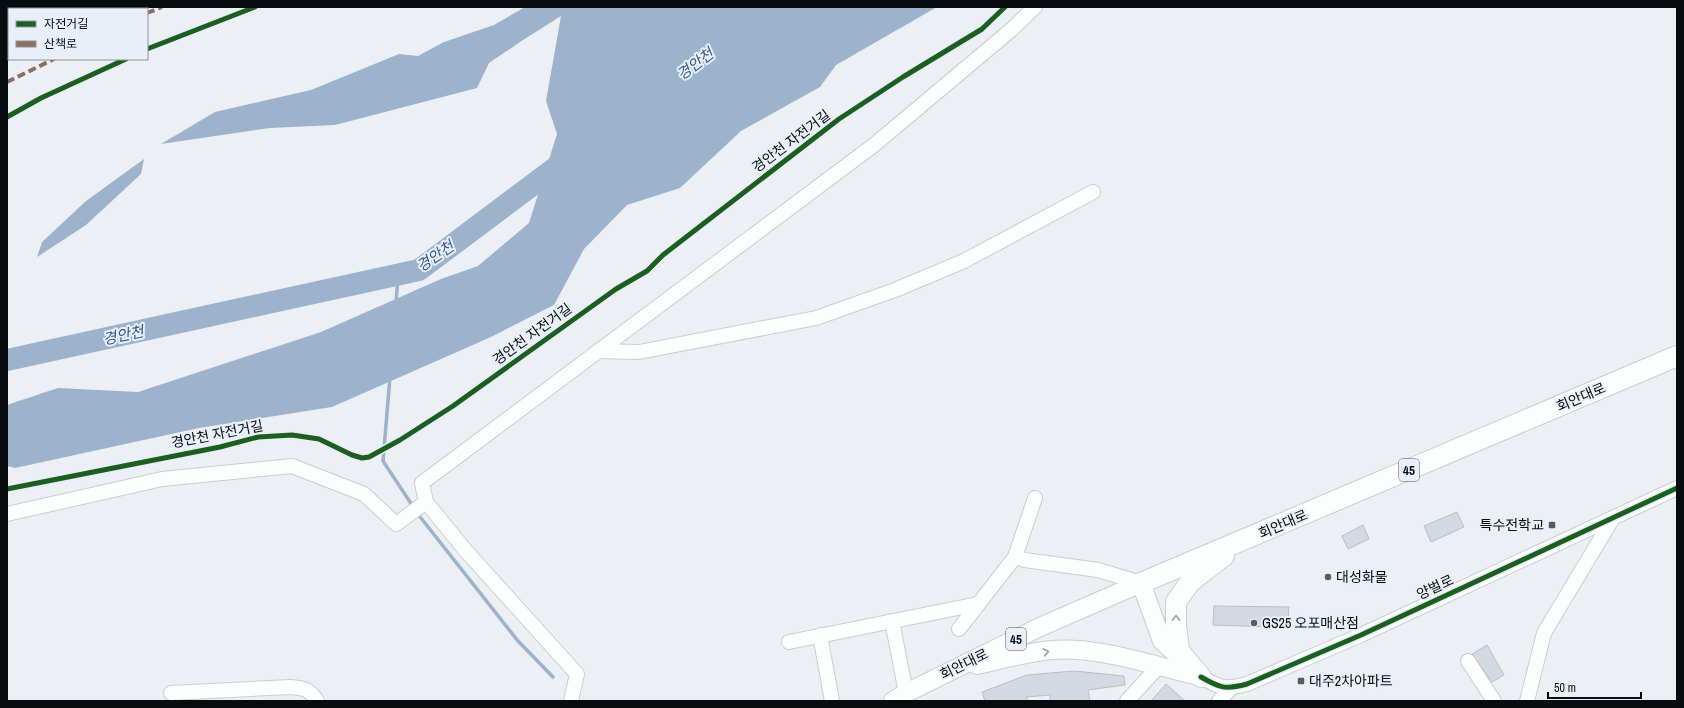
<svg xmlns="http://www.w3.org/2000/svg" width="1684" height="708" font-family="'Archivo Narrow','Noto Sans KR',sans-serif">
<rect width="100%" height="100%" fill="#ecf0f4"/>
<!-- water -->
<g fill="#9db2cb">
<path d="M525,7H937L836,65L820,87L741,131L680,188L627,205L584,249L554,305L491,337L332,407L199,428L15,468L7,466V405L58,388L138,392L321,332L441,279L478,266L529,223L557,134L546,101L561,16L523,40L489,63L477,88L335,125L270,128L161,144L215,112L311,90L399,54L418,56L444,42L494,25Z"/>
<path d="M144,159L141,174L86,225L37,257L42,242L86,201Z"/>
</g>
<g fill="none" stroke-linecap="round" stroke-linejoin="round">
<!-- stream -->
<g stroke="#9db2cb" stroke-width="3.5">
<path d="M396,303L398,276"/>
<path d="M390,377L383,461L414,508"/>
<path d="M417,513L518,641L553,677"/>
</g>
<!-- river -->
<path stroke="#9db2cb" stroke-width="22" d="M7,360L419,270L567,159"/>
</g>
<!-- building -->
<g fill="#d3d9e2" stroke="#bbbec1">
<path d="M1457,512L1464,527L1431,542L1424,526Z"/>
<path d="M1363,525L1369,539L1348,549L1342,536Z"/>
<path d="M1214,606L1289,607L1288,622L1272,627L1213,625Z"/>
<path d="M1487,645L1504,675L1492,682L1472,654Z"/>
<path d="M1074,671L1124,676L1125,685L1088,690L1090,701H1050V695L1026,697L1028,701H985L982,692L1027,675Z"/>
<path d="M1166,684L1185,701H1151Z"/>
</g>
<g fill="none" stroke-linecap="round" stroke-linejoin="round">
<!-- minor casing -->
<g stroke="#caced1" stroke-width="16">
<g id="minor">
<path d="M598,351L639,352L816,318L895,290L964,261L1093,192"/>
<path d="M1035,498L1015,557L1025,560L1098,570L1141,583"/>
<path d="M7,514L162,479L292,466L364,494L396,524L426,502"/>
<path d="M892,621L906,693"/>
<path d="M959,629L1015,557"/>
<path d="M820,635L832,701"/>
<path d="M789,642L978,604"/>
<path d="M1468,661L1494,701"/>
<path d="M1201,677C1220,688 1225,690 1247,684L1361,635L1677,488"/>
<path d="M171,693L290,687C303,688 310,689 317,701"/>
<path d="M571,701L577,674L466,551L426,502L422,483L874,145L1011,30L1035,7"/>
<path d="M1127,701L1158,667"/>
<path d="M1219,701L1230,689"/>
<path d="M1527,701L1544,633L1613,518"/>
</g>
</g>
<!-- major casing -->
<g stroke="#caced1" stroke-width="20">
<g id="major">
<path d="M977,665C1001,660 1027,652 1052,650C1099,646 1153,666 1199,676"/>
<path d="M893,701L906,693L1040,627L1141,583L1162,641L1187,664"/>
</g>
</g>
<!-- highway casing -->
<g stroke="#caced1" stroke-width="22">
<g id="highway">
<path d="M1141,583L1677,356"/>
<path d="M1201,677L1179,651L1176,626V602L1190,582L1224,556"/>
</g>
</g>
<!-- minor -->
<use href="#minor" stroke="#fcfdfd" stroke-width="14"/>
<!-- major -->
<use href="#major" stroke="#fcfdfd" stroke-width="18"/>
<!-- highway -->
<use href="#highway" stroke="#fcfdfd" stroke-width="20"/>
<!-- quiet -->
<g stroke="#8d6e63" stroke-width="4" stroke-dasharray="8 4" stroke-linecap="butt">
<path d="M147,13L162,7"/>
<path d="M7,82L54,59"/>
</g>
<!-- cycleway casing -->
<g stroke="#e8eff8" stroke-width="8">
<g id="cycleway">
<path d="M147,49L255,7"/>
<path d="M7,117L41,98L126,59"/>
<path d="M7,489L220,447L258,437L292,435L319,439L352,455L362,458L369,457L400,440L453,406L616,289L647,271L663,255L839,119L903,77L982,29L1005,7"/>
<path d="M1201,677C1220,688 1225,690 1247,684L1361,635L1677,488"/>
</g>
</g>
<!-- cycleway -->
<use href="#cycleway" stroke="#1b5e20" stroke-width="5"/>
</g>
<!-- one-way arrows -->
<defs><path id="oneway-chevron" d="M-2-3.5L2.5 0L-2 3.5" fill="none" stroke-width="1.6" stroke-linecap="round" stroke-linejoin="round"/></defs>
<g stroke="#9b9d9d">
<use href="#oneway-chevron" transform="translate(1176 618) rotate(-89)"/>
<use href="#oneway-chevron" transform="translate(1046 652) rotate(-11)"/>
</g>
<!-- markers -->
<g fill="#585c5e" stroke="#e8eff8" stroke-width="1.5">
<rect x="1548" y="521" width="8" height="8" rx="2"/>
<circle cx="1328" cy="577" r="4"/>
<circle cx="1254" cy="623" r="4"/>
<rect x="1297" y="677" width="8" height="8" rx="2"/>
</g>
<g text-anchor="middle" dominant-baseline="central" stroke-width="4" stroke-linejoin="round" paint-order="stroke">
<!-- shield labels -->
<g fill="#e8eff8" stroke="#4c5054" stroke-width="1">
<rect x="1399" y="459" width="20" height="22" rx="3"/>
<rect x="1006" y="628" width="20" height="22" rx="3"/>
</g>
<g font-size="13" font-weight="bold" fill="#090c0e">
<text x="1409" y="470">45</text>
<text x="1016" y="639">45</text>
</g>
<!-- street labels -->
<g font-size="14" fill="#090c0e" stroke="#e8eff8">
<text transform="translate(791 141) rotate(-37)">경안천 자전거길</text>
<text transform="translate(532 334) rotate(-36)">경안천 자전거길</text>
<text transform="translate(1581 397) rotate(-23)">회안대로</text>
<text transform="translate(217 434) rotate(-11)">경안천 자전거길</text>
<text transform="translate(1283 524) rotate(-23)">회안대로</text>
<text transform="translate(1435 587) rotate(-25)">양벌로</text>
<text transform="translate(964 664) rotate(-26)">회안대로</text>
</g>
<!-- poi labels -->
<g font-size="14" fill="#090c0e" stroke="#e8eff8" text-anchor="start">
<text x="1544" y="525" text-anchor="end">특수전학교</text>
<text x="1336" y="577">대성화물</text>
<text x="1262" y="623">GS25 오포매산점</text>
<text x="1309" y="681">대주2차아파트</text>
</g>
<!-- water labels -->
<g font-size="15" font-style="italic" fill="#2f5988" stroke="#e8eff8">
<text transform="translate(695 64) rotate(-37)">경안천</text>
<text transform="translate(435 256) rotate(-34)">경안천</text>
<text transform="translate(123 335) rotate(-12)">경안천</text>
</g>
</g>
<!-- border -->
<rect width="1684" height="708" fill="none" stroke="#090c0e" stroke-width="16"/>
<!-- legend -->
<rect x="8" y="8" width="140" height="52" fill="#e8eff8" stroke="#8f949a"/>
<rect x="16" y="21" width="20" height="6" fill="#1b5e20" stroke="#8f949a"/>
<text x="44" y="28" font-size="12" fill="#090c0e">자전거길</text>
<rect x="16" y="41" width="20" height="6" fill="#8d6e63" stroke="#8f949a"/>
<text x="44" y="48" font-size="12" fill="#090c0e">산책로</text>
<!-- scale -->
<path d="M1548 692v6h93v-6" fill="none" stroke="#090c0e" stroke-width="2"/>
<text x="1554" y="692" font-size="12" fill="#090c0e" stroke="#e8eff8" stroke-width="3" paint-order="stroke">50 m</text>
</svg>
